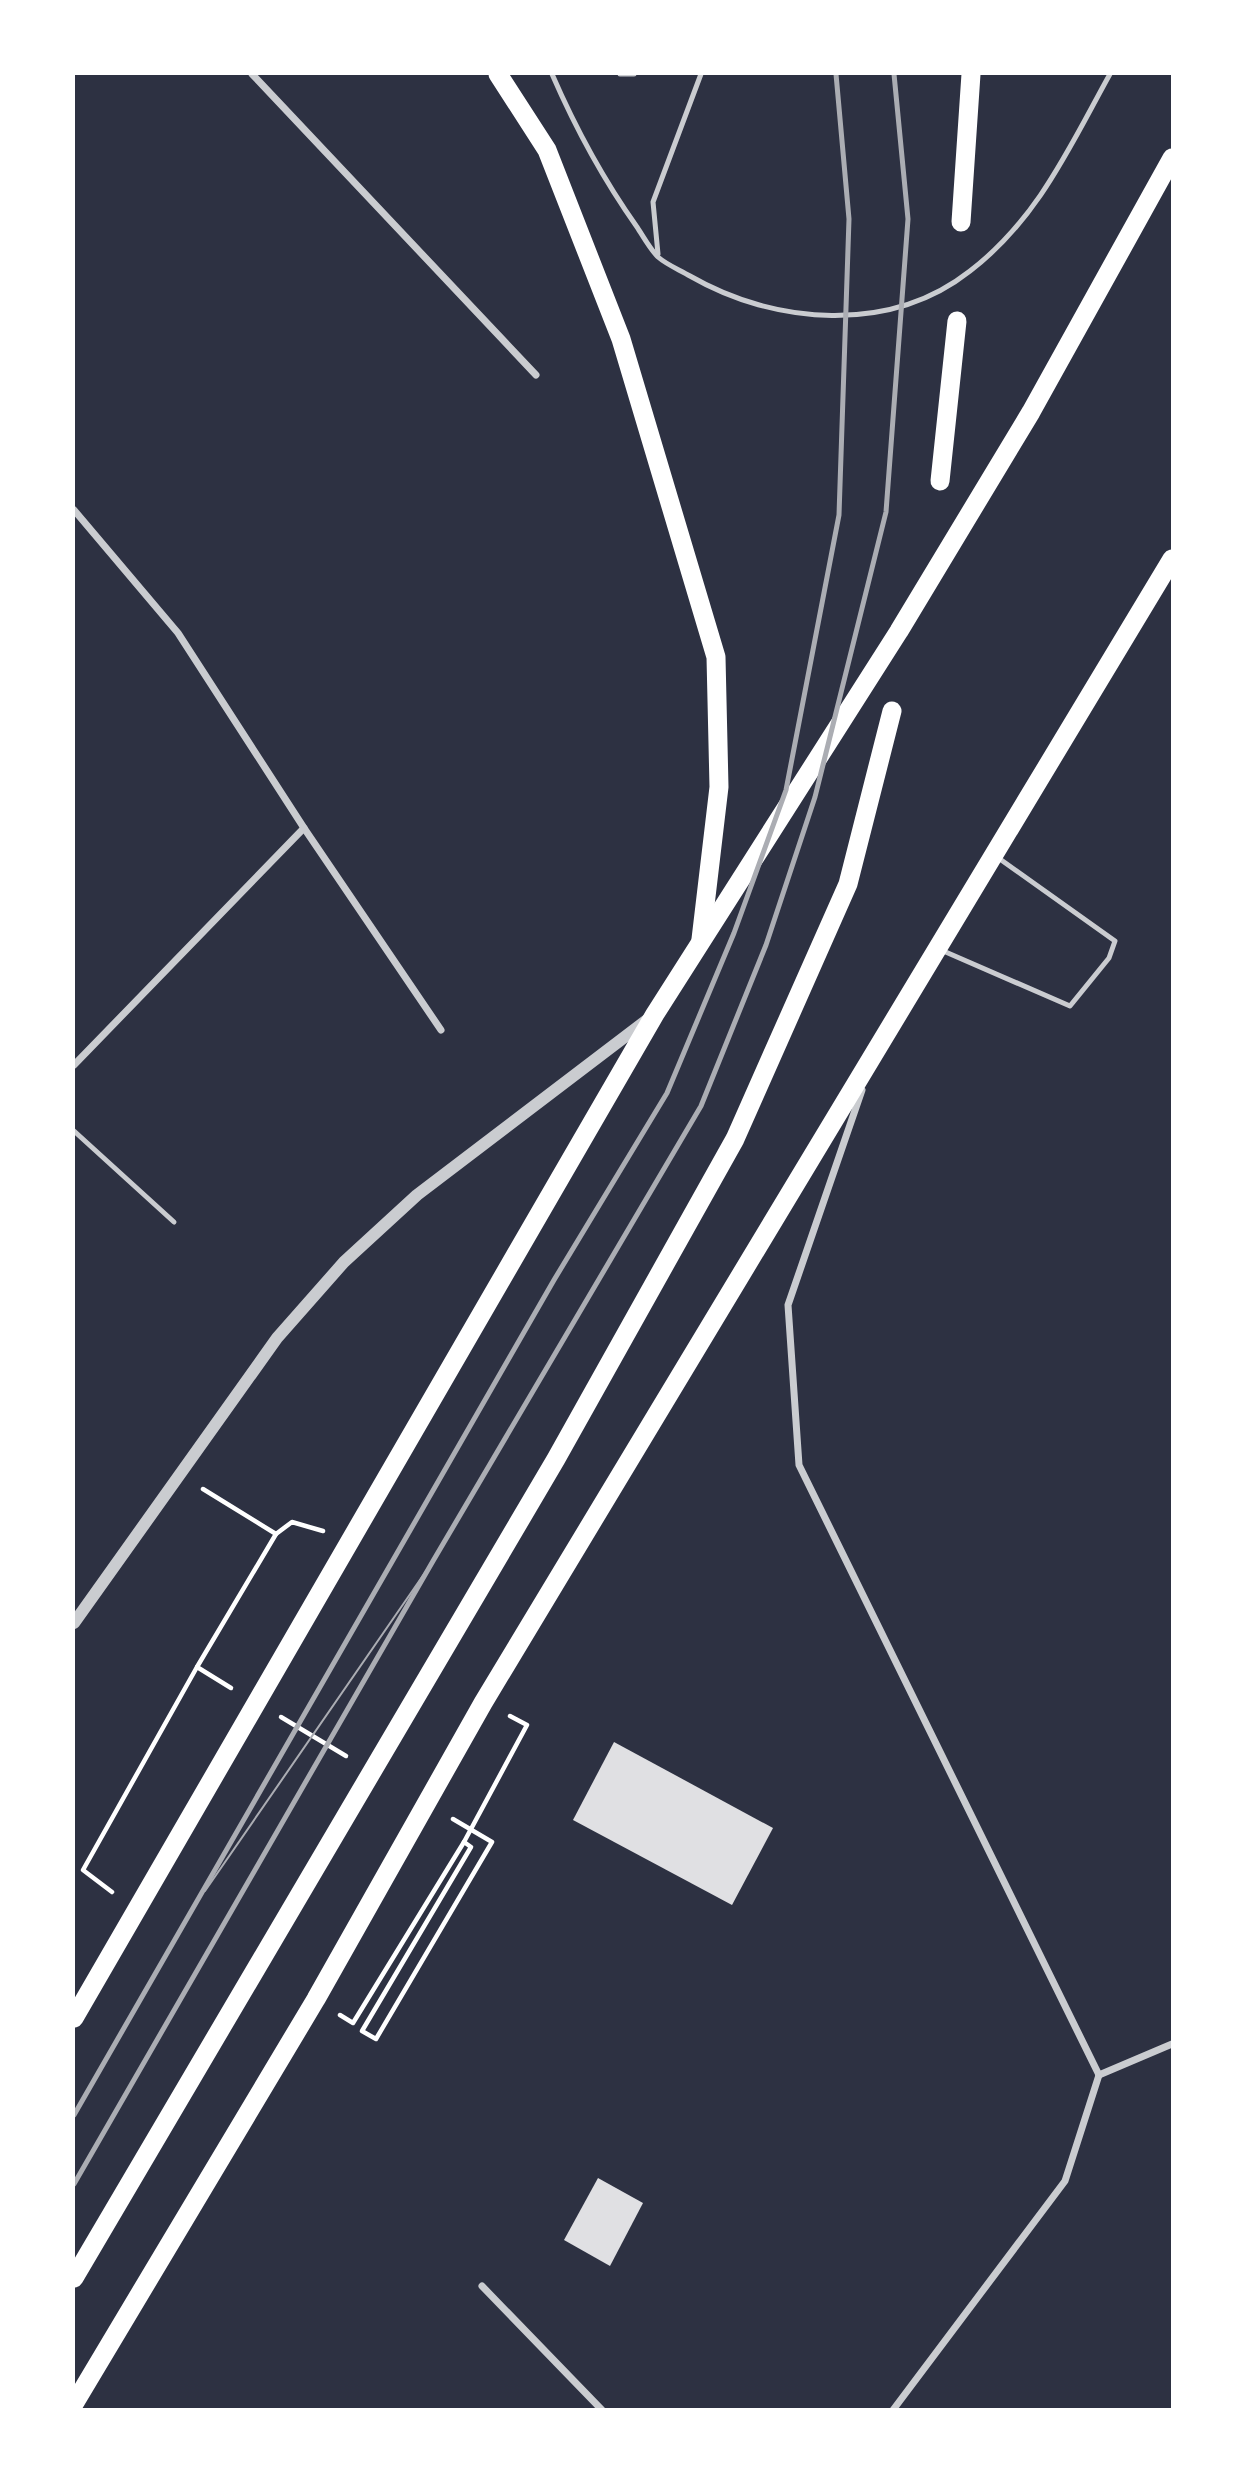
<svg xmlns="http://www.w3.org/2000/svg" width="1246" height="2483" font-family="'Alegreya Sans',sans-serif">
<rect width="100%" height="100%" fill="#2d3142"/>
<!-- building -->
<g fill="#e0e0e3">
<path d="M614,1742L773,1828L732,1905L573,1820Z"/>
<path d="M598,2178L643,2203L610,2266L564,2240Z"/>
</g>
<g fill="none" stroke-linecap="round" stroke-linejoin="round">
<!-- path -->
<g stroke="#fff" stroke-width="4.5">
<path d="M276,1534L292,1522L323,1531"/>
<path d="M197,1667L231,1688"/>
<path d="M281,1717L346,1756"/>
<path d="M453,1819L492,1842L376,2039L362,2031L471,1847L464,1842"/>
<path d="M112,1892L83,1870L197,1667L276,1534L203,1489"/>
<path d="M340,2015L353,2023L464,1842L527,1725L510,1716"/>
</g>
<!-- service -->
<g stroke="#caccd0" stroke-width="5">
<path d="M552,74C575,127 603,179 637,227C643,236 650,249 658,257C667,265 680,270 690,276C775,325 890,334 970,271C1038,219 1070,146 1110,74"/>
<path d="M620,74H634"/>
<path d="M658,254L653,202L701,74"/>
<path d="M941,950L1070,1006L1109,958L1115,941L997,857"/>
<path d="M74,1131L174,1222"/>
</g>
<!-- minor -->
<g stroke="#caccd0" stroke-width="7">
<path d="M252,74L536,375"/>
<path d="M74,510L178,633L304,828L441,1030"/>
<path d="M74,1065L304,828"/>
<path d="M862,1090L788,1305L799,1465L1099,2075"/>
<path d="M1099,2075L1172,2044"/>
<path d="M482,2286L602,2410"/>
<path d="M893,2410L1065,2181L1099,2075"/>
</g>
<!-- tertiary -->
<path stroke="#caccd0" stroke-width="12" d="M74,1623L277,1338L344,1262L417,1195L647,1020"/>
<!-- trunk -->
<g stroke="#fff" stroke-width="19">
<path d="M498,74L547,150L621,339L716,657L719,787L701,939"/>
<path d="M961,222L971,74"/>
<path d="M940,481L957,321"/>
<path d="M74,2018L655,1014L899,631L1031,412L1172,158"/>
<path d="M74,2278L556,1459L735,1139L848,884L892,711"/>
<path d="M74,2404L316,1999L483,1703L1172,559"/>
</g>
<!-- tram -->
<path stroke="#abadb3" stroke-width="2" d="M205,1891L433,1561"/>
<!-- rail -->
<g stroke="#abadb3" stroke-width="5">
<path d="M74,2115L554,1280L667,1093L734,933L786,790L839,515L849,219L836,74"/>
<path d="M74,2184L433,1561L701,1106L766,945L815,797L886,512L908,219L894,74"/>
</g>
</g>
<!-- border -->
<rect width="1246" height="2483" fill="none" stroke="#ffffff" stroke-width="150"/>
</svg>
